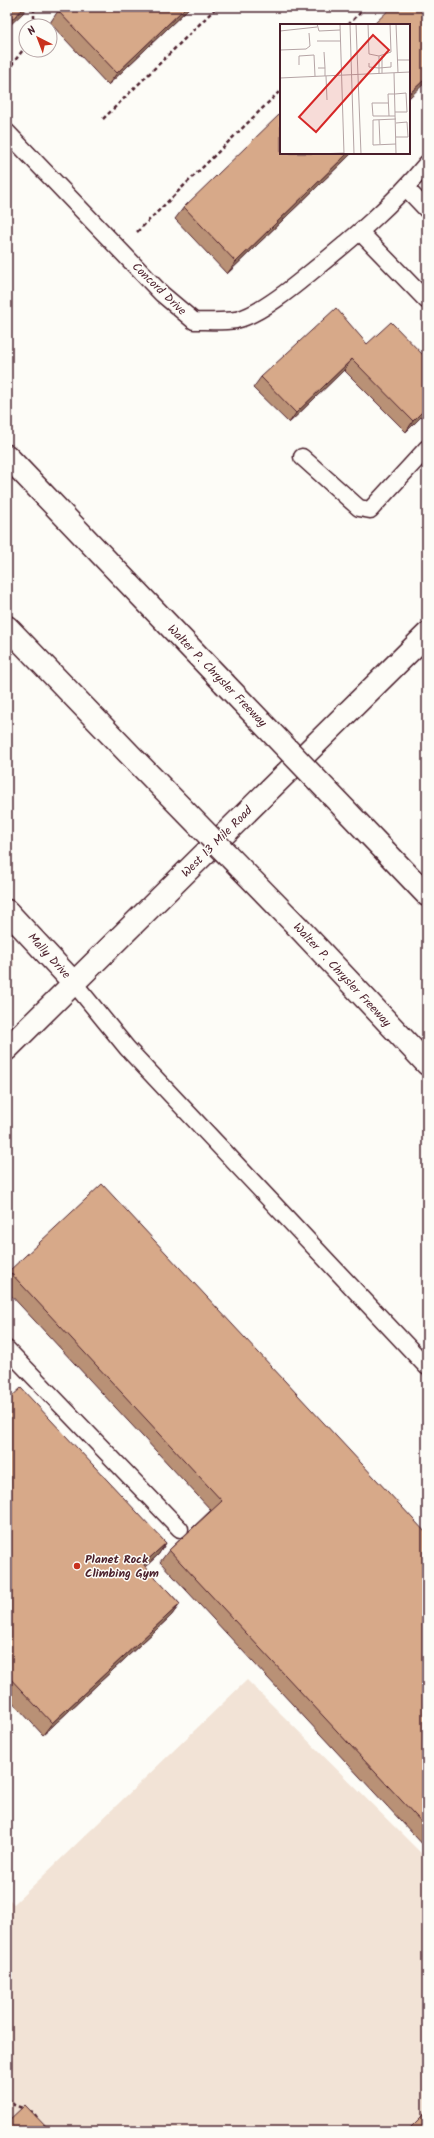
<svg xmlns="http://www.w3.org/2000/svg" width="434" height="2138" font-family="Kalam,sans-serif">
<rect width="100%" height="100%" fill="#fdfcf7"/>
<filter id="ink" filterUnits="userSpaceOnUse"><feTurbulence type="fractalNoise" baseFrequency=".025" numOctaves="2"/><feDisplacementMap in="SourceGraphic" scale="8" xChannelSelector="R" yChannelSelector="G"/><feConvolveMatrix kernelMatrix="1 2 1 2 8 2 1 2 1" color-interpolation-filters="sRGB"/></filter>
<g filter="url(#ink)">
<!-- built -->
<g fill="#f2e3d6">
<path d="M7,943L13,955L14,966L7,981Z"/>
<path d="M247,1680L427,1859V2131H7V1897L14,1904Z"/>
</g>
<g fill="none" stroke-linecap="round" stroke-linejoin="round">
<!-- lane casing -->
<g stroke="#4a1f2b" stroke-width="19">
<g id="lane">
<path d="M7,132L162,294L194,321C208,321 223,322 236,320C259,315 292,288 310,273C352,239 393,205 427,163"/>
<path d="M406,188L427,210"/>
<path d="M360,232L427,301"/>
<path d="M302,457L359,508L370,510L427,448"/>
<path d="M74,983L127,1048L427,1367"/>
<path d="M7,1349L180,1529"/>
</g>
</g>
<!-- street casing -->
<g stroke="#4a1f2b" stroke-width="25">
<path id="street" d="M7,911L74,983"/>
</g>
<!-- secondary casing -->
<g stroke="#4a1f2b" stroke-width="25">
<path id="secondary" d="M7,1049L427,634"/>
</g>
<!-- highway casing -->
<g stroke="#4a1f2b" stroke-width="25">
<g id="highway">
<path d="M7,456L224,683"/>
<path d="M7,627L135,760"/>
<path d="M386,852L427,895"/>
<path d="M298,927L427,1064"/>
</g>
</g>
<!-- path -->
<g stroke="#4a1f2b" stroke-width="2.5" stroke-dasharray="4 3" stroke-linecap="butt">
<path d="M348,25L366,7"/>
<path d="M34,26V7"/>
<path d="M7,71L26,46"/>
<path d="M103,119L217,7"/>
<path d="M137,232L281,90"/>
<path d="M7,2098L14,2105L25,2109"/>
<path d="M29,2111L33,2112L38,2119"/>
</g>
<!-- lane -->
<use href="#lane" stroke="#fdfcf7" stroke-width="16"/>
<!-- street -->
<use href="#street" stroke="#fdfcf7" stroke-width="22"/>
<!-- secondary -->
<use href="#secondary" stroke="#fdfcf7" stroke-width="22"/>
<!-- highway -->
<use href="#highway" stroke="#fdfcf7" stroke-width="22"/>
<!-- highway-bridge casing -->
<g stroke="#4a1f2b" stroke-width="25" stroke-linecap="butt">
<g id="highway-bridge">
<path d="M224,683L386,852"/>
<path d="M135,760L298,927"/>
</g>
</g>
<!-- highway-bridge -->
<use href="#highway-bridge" stroke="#fdfcf7" stroke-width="22"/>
</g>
<!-- wall -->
<g fill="#b99176" stroke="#4a1f2b">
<path d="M63,7H190L108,85L50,23L58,11Z"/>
<path d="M352,153L227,274L175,219L184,207Z"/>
<path d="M367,344L427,359V411L406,432L344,370L289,423L253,388L261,377Z"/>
<path d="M9,1271L427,1534V1849L160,1562L169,1550L211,1510L7,1291V1274Z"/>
<path d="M7,1395L166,1543L158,1555L145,1567L180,1604L171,1616L43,1735L7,1696Z"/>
</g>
<!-- shaded-wall -->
<g fill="#967660" stroke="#4a1f2b">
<path d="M25,7H27L23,13L7,28V24Z"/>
<path d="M186,7H190L108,85L117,73Z"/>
<path d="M427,77V81L409,98V94Z"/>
<path d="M348,153H352L227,274L236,262Z"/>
<path d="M352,359L344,370L289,423L296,413Z"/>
<path d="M427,407V411L406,432L413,421Z"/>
<path d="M166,1543L158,1555L135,1576L143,1564Z"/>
<path d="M180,1604L171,1616L43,1735L52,1723Z"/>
</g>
<!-- building -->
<g fill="#d7a989" stroke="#4a1f2b">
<path d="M7,7H25L7,24Z"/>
<path d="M63,7H186L117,73L58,11Z"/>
<path d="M392,7H427V77L409,94V25H373Z"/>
<path d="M281,113V153H348L236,262L184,207Z"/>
<path d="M336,308L367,344L391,322L427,359V407L413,421L352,359L296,413L261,377Z"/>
<path d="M102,1184L427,1534V1828L169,1550L222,1501L9,1271Z"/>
<path d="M21,1388L166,1543L143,1564L180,1604L52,1723L7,1675V1395L10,1398Z"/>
<path d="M25,2105L50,2131H7V2122Z"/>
<path d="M427,2111V2131H407Z"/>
</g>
</g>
<!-- markers -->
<circle fill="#c8321e" stroke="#fdfcf7" stroke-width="1.5" cx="77" cy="1566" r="4"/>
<g text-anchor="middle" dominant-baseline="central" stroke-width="3" stroke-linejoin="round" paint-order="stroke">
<!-- street labels -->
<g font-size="12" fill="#4a1f2b" stroke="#fdfcf7">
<text transform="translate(159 289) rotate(44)">Concord Drive</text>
<text transform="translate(217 676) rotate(46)">Walter P. Chrysler Freeway</text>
<text transform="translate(217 842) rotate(-45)">West 13 Mile Road</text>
<text transform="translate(49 956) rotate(48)">Mally Drive</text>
<text transform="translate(342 975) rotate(47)">Walter P. Chrysler Freeway</text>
</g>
<!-- poi labels -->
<g font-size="12" font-weight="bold" fill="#4a1f2b" stroke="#fdfcf7" text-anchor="start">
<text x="85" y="1559">Planet Rock<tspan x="85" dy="14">Climbing Gym</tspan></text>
</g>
</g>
<!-- overview -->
<g transform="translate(280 24)">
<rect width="130" height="130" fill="#fdfcf7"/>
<path fill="none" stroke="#b5a4a5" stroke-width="1" d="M37,0L39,7L60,6M60,0L64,130M70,0L74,130M76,0L81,130M88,0L89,30L99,32L111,28L110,0M116,0L118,49M0,7L37,3M37,17H61M0,26L26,25L30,22L29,9M44,28L45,44M99,32V50M102,32V49M117,36H130M89,39V43L99,44L111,43V38M19,41V32L34,31L35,52M38,44H45V52M114,49L116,130M46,52L47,76M0,54L130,48M115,70L126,69L127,88H115M115,70H108L109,92H115M108,79H92L93,92H109M116,95L93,96V121L116,120M99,96L100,120M116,99L127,98L128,113H116M37,130L64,129"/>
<path fill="#d62828" fill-opacity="0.15" stroke="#d62828" stroke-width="2" d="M93,11L109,26L36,108L19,93Z"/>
<rect width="130" height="130" fill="none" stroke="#4a1f2b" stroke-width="2"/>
</g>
<!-- margin -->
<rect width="434" height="2138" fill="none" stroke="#fdfcf7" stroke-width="24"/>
<rect x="12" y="12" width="410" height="2114" fill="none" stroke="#4a1f2b" stroke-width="1.5" filter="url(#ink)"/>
<!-- north arrow -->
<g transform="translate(38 38) rotate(318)"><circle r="19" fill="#fdfcf7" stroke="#b5a4a5"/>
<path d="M0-3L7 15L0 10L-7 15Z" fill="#c8321e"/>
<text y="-6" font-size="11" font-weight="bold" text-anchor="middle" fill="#4a1f2b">N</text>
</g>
</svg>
